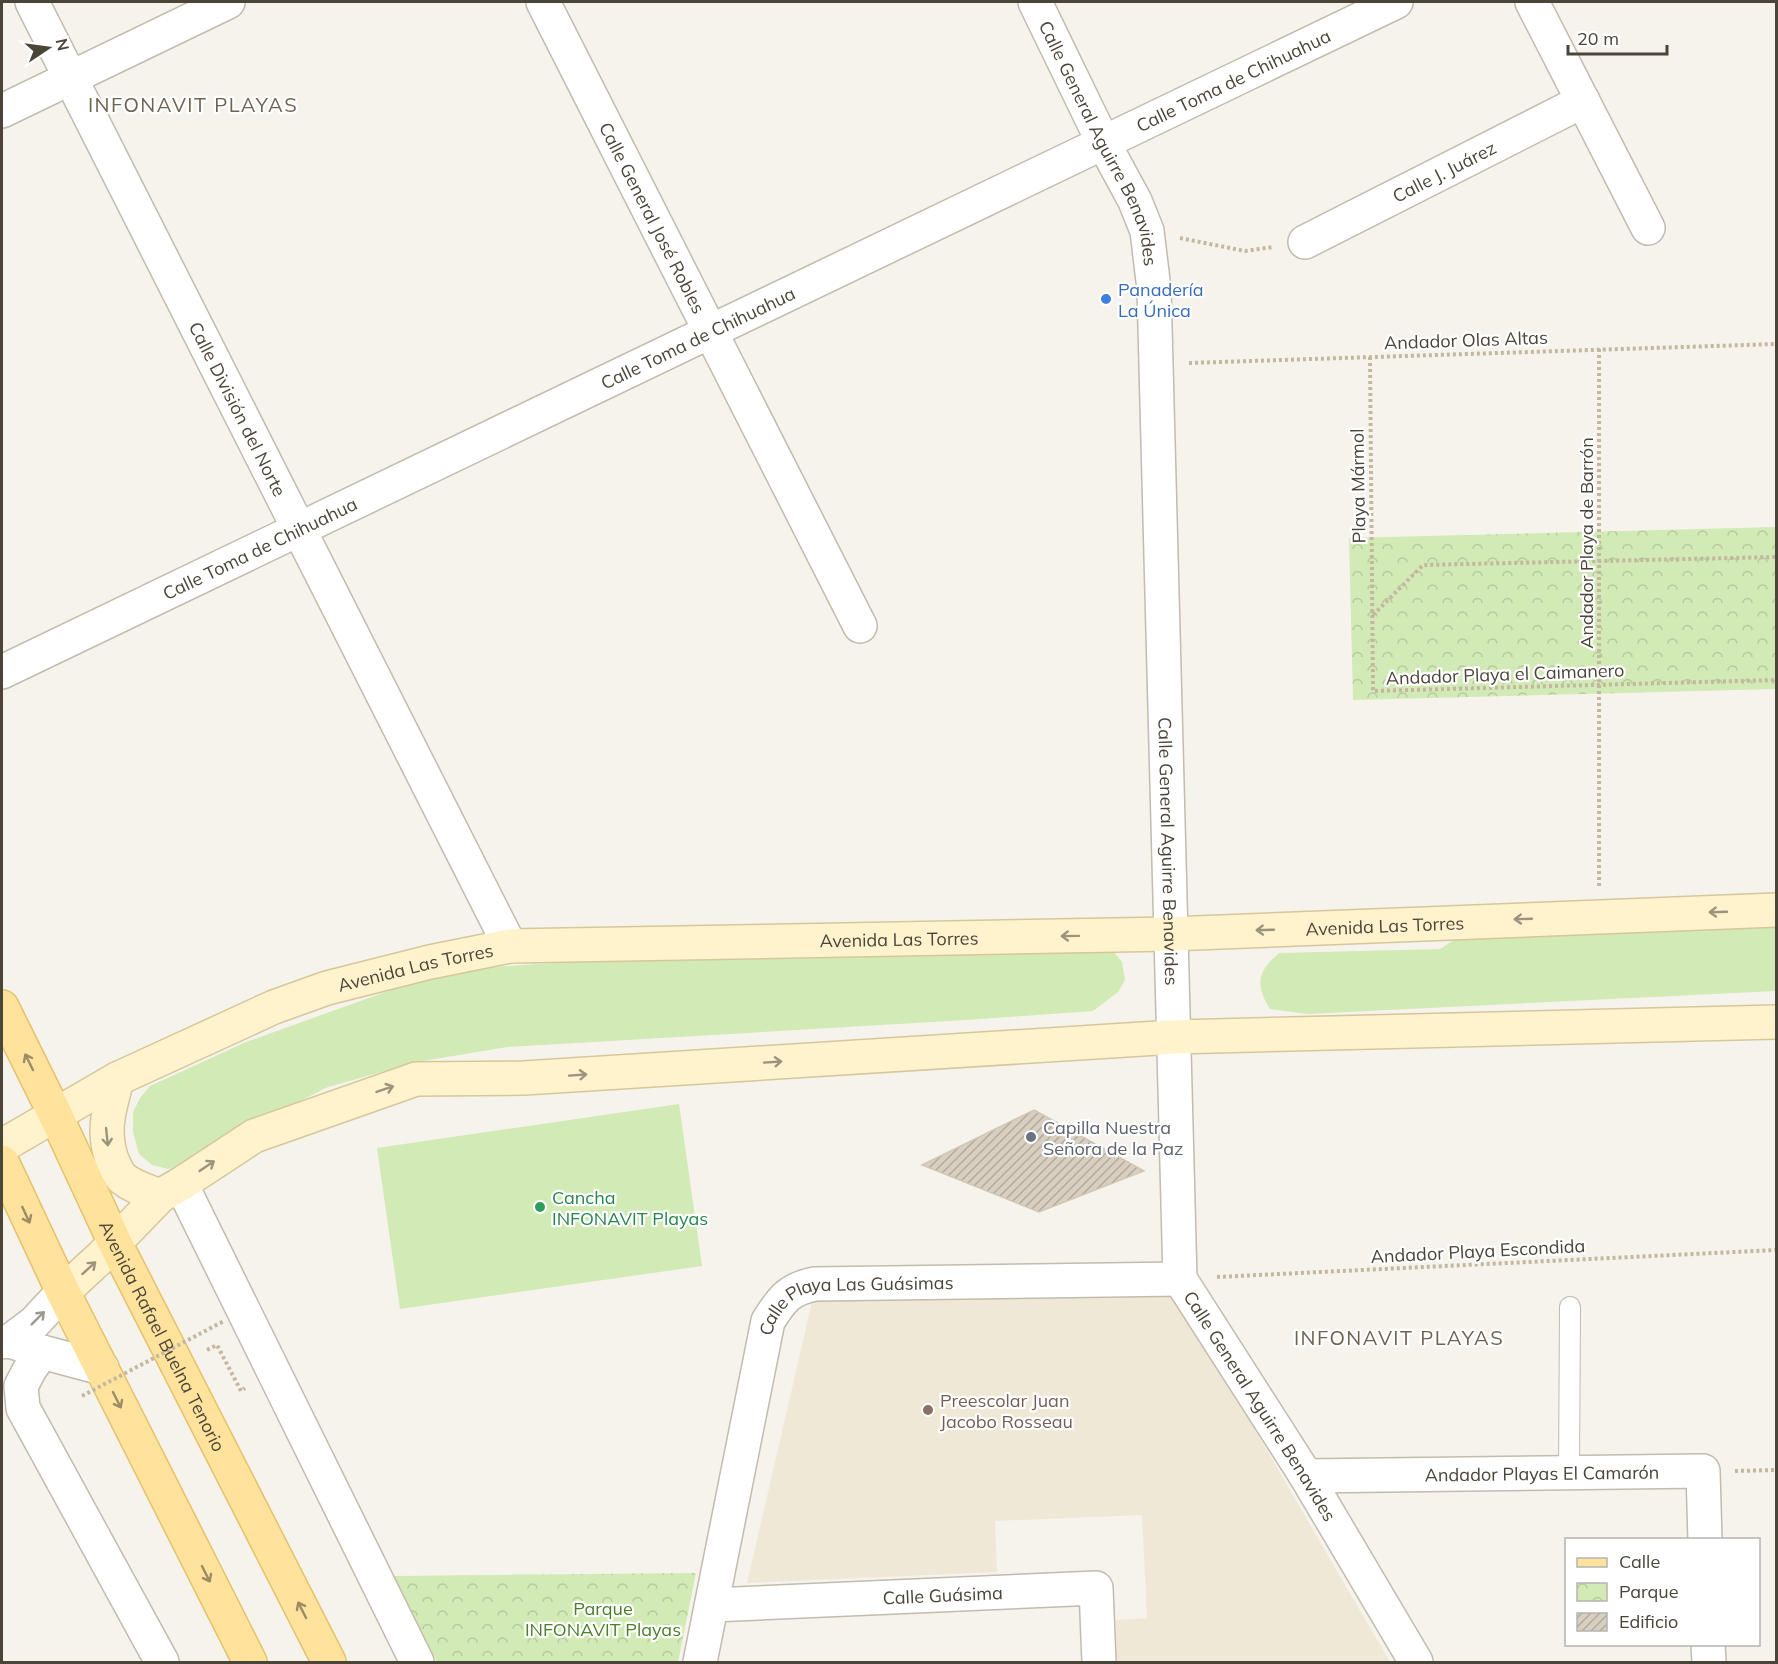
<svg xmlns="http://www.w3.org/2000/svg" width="1778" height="1664" font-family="Mulish,sans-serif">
<defs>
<pattern id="park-crowns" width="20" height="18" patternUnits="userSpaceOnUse" patternTransform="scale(1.5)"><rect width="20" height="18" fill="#d2eab5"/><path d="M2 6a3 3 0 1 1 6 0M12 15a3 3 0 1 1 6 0" fill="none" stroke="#b6ca9c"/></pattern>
<pattern id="building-hatch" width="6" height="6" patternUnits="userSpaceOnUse" patternTransform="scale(1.5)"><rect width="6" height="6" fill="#d8cfc1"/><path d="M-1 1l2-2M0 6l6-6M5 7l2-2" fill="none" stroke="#b1aa9e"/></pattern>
</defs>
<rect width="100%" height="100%" fill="#f6f3ec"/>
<!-- education -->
<path fill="#efe8d6" d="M1173,1289L1390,1662H1117L1116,1620L1147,1618L1142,1515L995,1521L997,1572L747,1583L812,1302Z"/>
<!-- green -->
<g fill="#d2eab5">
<path d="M1776,925V991L1307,1014L1270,1009C1255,985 1257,972 1279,953L1440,949L1457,938Z"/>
<path d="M1035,931L1110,947L1122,962L1125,980L1118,992L1093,1011L966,1020L507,1047L417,1062L328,1087L216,1143L188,1162L168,1169L152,1165L139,1154L133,1132V1112L140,1098L150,1086L246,1042L447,970Z"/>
<path d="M679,1104L702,1266L400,1309L377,1148Z"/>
</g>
<!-- park -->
<g fill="url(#park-crowns)">
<path d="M1776,527V689L1353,700L1349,538Z"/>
<path d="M696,1573L678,1662H437L394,1576Z"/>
</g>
<!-- building -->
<path fill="url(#building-hatch)" stroke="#d3c7b4" stroke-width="1.5" d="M1034,1110L1144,1171L1039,1212L922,1165Z"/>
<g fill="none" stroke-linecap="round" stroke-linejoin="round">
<!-- lane casing -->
<g stroke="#c2bbae" stroke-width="22">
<path id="lane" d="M1569,1473L1570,1307"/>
</g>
<!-- street casing -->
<g stroke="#c2bbae" stroke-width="36">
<g id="street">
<path id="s1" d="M32,2L510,946"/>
<path id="s2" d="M543,2L860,626"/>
<path id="s3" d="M1035,2L1103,142L1135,201L1147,231L1154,289L1180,1279L1306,1476L1416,1662"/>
<path d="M1532,2L1648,228"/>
<path d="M2,111L228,2"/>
<path id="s4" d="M1305,242L1583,101"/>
<path id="s5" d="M2,672L1396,2"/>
<path d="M181,1184L417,1662"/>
<path d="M10,1341L34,1323L63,1292"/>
<path d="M2,1342L10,1341L42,1352L102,1368"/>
<path d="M42,1352L30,1369L21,1386L23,1408L162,1662"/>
<path id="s6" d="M1306,1476L1703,1471L1705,1540"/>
<path id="s7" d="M713,1605L1096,1588L1099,1662"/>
<path d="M1708,1644L1709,1662"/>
<path id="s8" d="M700,1662L768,1321C782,1299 789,1289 815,1284L1180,1279"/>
</g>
</g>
<!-- secondary casing -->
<g stroke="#d6c79b" stroke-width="36">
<g id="secondary">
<path d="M117,1079C110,1109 102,1127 111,1157C114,1165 117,1172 122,1178C133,1187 147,1191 160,1196"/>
<path id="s9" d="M2,1146L117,1079L274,1007L327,988L430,962L510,946L1171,934L1776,910"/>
<path d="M63,1292L102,1256L160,1196L181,1184L254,1136L416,1079L524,1078L1174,1037L1776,1022"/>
</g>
</g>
<!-- primary casing -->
<g stroke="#e6c16a" stroke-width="36">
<g id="primary">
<path id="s10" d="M2,1007L55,1114L115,1243L329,1662"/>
<path d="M2,1162L63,1292L250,1662"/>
</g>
</g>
<!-- path -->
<g stroke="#c4b79f" stroke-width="4" stroke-dasharray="3 3" stroke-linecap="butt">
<path d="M1180,238L1245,251L1273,247"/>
<path d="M1370,357L1373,691L1776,680"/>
<path d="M1189,363L1776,344"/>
<path d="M1373,615L1423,565L1776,557"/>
<path d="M1599,886V349"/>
<path d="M1217,1277L1776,1250"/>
<path d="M207,1350L217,1345L241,1391L245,1388"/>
<path d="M1735,1471L1776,1470"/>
</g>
<!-- lane -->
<use href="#lane" stroke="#fff" stroke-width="20"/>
<!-- street -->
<use href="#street" stroke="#fff" stroke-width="33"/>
<!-- secondary -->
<use href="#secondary" stroke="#fff3cd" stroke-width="33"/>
<!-- primary -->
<use href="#primary" stroke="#ffe39c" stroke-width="33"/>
<!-- path-bridge -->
<path stroke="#c4b79f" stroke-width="4" stroke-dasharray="3 3" stroke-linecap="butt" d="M82,1396L224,1321"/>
</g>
<!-- one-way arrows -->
<defs><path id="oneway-shaft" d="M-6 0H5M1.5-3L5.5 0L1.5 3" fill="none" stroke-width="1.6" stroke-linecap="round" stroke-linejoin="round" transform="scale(1.5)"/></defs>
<g stroke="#9c937c">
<use href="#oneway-shaft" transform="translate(1718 912) rotate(178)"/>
<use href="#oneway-shaft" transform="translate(1523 919) rotate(178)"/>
<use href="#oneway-shaft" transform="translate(1265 930) rotate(178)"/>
<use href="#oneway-shaft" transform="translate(1070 936) rotate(179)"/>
<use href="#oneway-shaft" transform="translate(773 1062) rotate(-4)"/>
<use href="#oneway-shaft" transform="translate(578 1075) rotate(-4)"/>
<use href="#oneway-shaft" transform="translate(385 1089) rotate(-19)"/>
<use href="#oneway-shaft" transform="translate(107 1137) rotate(84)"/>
<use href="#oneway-shaft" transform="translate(207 1166) rotate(-34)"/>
<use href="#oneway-shaft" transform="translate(89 1268) rotate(-42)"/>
</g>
<g stroke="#9c8c66">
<use href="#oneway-shaft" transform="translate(29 1062) rotate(-116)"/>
<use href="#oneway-shaft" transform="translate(26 1215) rotate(65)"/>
<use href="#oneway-shaft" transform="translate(117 1400) rotate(63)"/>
<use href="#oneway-shaft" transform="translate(206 1574) rotate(63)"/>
<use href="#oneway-shaft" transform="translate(302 1610) rotate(-117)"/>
</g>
<use stroke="#9c9892" href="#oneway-shaft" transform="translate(38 1318) rotate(-45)"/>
<!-- markers -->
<circle fill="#3f7fe0" stroke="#fff" stroke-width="2" cx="1106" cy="299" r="6"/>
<circle fill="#6b7280" stroke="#fff" stroke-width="2" cx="1031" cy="1137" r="6"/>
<circle fill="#2e9e5b" stroke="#fff" stroke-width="2" cx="540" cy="1207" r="6"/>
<circle fill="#8d6e63" stroke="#fff" stroke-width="2" cx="928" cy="1410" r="6"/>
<g text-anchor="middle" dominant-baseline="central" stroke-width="4.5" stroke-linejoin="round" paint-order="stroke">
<!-- street labels -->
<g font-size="18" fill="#4b4439" stroke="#fff">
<text stroke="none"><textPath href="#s5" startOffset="1366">Calle Toma de Chihuahua</textPath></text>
<text stroke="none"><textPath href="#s3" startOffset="156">Calle General Aguirre Benavides</textPath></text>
<text stroke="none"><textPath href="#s4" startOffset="156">Calle J. Juárez</textPath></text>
<text stroke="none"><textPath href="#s2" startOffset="242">Calle General José Robles</textPath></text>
<text stroke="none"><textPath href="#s5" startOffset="772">Calle Toma de Chihuahua</textPath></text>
<text transform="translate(1466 340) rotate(-2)">Andador Olas Altas</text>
<text stroke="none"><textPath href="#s1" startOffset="456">Calle División del Norte</textPath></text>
<text transform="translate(1358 486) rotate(-91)">Playa Mármol</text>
<text transform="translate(1586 543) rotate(-90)">Andador Playa de Barrón</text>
<text stroke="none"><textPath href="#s5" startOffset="286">Calle Toma de Chihuahua</textPath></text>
<text transform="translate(1505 674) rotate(-2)">Andador Playa el Caimanero</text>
<text stroke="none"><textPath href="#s3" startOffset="876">Calle General Aguirre Benavides</textPath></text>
<text stroke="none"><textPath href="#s9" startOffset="1425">Avenida Las Torres</textPath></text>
<text stroke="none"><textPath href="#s9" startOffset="939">Avenida Las Torres</textPath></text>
<text stroke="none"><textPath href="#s9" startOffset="453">Avenida Las Torres</textPath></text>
<text transform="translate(1478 1251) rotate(-3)">Andador Playa Escondida</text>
<text stroke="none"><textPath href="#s8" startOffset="441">Calle Playa Las Guásimas</textPath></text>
<text stroke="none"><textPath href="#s10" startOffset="366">Avenida Rafael Buelna Tenorio</textPath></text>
<text stroke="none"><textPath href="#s3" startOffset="1454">Calle General Aguirre Benavides</textPath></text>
<text stroke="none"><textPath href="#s6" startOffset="236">Andador Playas El Camarón</textPath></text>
<text stroke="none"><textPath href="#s7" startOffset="230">Calle Guásima</textPath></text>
</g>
<!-- shop labels -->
<g font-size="18" fill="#366cbe" stroke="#fff" text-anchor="start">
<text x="1118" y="289">Panadería<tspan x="1118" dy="21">La Única</tspan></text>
</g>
<!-- worship labels -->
<g font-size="18" fill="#5b616d" stroke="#fff" text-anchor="start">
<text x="1043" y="1127">Capilla Nuestra<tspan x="1043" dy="21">Señora de la Paz</tspan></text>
</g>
<!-- leisure labels -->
<g font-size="18" fill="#27864d" stroke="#fff" text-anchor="start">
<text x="552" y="1197">Cancha<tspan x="552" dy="21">INFONAVIT Playas</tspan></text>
</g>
<!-- education labels -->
<g font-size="18" fill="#785e54" stroke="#fff" text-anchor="start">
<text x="940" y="1400">Preescolar Juan<tspan x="940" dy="21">Jacobo Rosseau</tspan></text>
</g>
<!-- park labels -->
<g font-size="18" fill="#4a7f2a" stroke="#fff">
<text x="603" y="1608">Parque<tspan x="603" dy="21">INFONAVIT Playas</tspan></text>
</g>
<!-- neighbourhood labels -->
<g font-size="20" letter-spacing="1.5" fill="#6e6250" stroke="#fff">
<text x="193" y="104">INFONAVIT PLAYAS</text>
<text x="1399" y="1337">INFONAVIT PLAYAS</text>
</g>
</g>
<!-- border -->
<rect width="1778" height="1664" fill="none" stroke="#4b4439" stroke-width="6"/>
<!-- legend -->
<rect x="1565" y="1538" width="195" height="108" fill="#ffffff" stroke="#b7b4b0" stroke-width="1.5"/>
<rect x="1577" y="1558" width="30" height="9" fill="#ffe39c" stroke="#b7b4b0" stroke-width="1.5"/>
<text x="1619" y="1568" font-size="18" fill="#4b4439">Calle</text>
<rect x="1577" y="1583" width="30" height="18" fill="url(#park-crowns)" stroke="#b7b4b0" stroke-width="1.5"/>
<text x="1619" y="1598" font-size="18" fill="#4b4439">Parque</text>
<rect x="1577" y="1613" width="30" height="18" fill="url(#building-hatch)" stroke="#b7b4b0" stroke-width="1.5"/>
<text x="1619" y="1628" font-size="18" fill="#4b4439">Edificio</text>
<!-- north arrow -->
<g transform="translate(48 48) rotate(77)" stroke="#ffffff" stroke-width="4.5" paint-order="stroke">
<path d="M0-4.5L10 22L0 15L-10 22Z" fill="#4b4439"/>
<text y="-9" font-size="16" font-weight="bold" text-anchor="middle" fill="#4b4439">N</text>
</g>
<!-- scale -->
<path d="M1568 45v9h99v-9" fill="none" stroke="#4b4439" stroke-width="3"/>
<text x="1577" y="45" font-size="18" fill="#4b4439" stroke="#ffffff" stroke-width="4.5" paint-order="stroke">20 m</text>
</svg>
